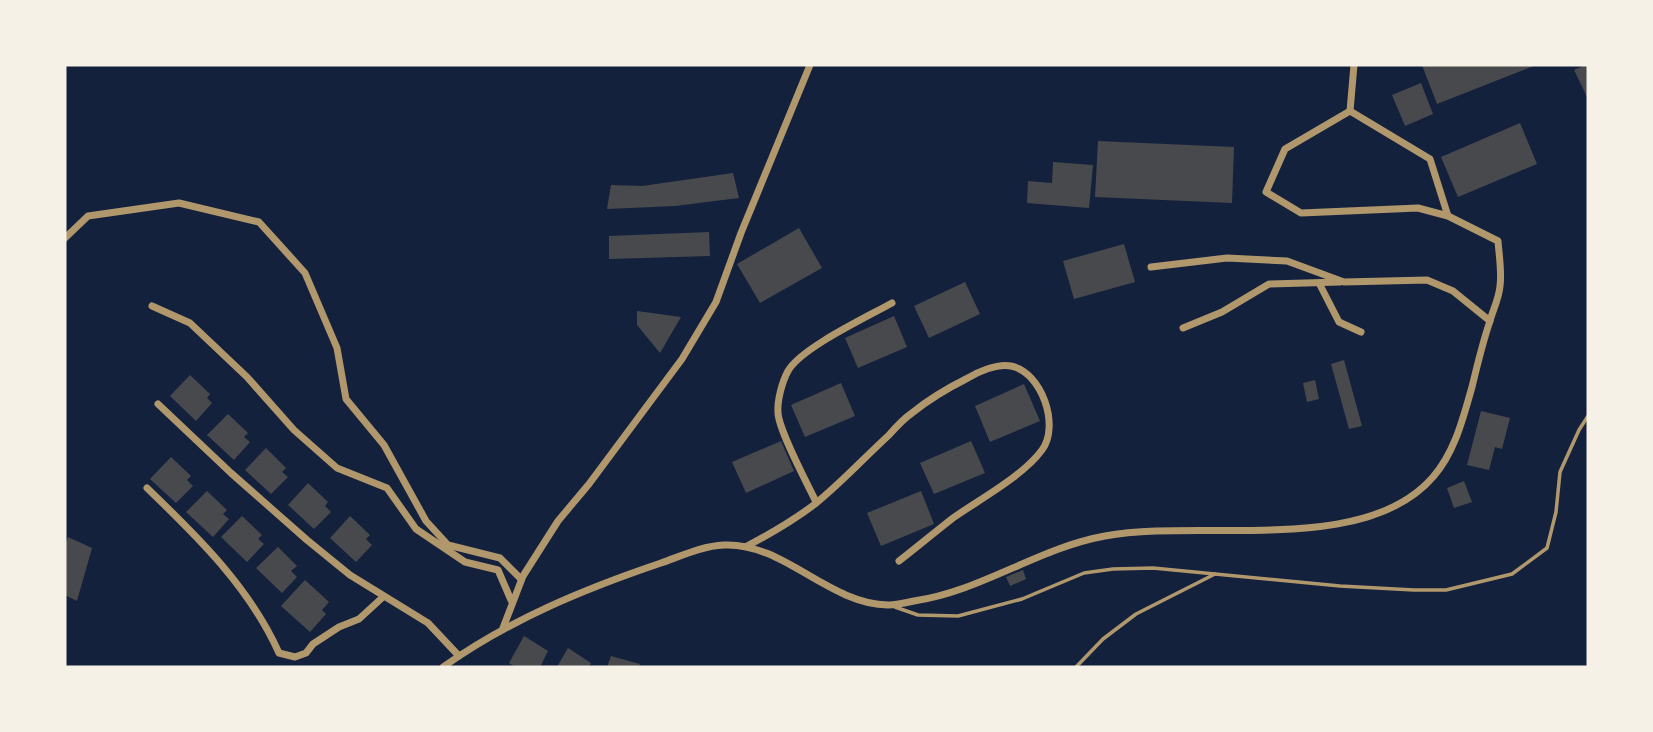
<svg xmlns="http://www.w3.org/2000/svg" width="1653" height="732" font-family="Mulish,sans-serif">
<rect width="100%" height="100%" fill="#14213d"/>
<!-- building -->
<g fill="#48494c">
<path d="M1422,65H1536L1437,104Z"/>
<path d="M1585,65H1588V99L1574,70Z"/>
<path d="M1421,83L1433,114L1405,126L1392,95Z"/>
<path d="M1520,123L1537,164L1458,197L1441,157Z"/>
<path d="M1098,141L1234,147L1232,203L1095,197Z"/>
<path d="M1053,162L1093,165L1089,208L1027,203L1028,181L1052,183Z"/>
<path d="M733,173L739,198L675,206L607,209L611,185L642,186Z"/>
<path d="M799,228L822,268L760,303L737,264Z"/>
<path d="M709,232L710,256L609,259V236Z"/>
<path d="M1124,244L1135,282L1074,299L1063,261Z"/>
<path d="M965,282L980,314L929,338L914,306Z"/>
<path d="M637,311L681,317L660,353L637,325Z"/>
<path d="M894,316L907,347L858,368L845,338Z"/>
<path d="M1344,360L1362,426L1349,429L1331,364Z"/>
<path d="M190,375L210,394L207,398L212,403L196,421L170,396Z"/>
<path d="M1315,380L1319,399L1307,402L1303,383Z"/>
<path d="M841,383L855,416L805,437L791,405Z"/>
<path d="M1024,384L1040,421L990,442L975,406Z"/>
<path d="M1481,411L1510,418L1502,449L1495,447L1489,470L1467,465Z"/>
<path d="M228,414L248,433L244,437L250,442L234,460L207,435Z"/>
<path d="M781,441L794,471L746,493L732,462Z"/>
<path d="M971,441L985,473L934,494L920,463Z"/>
<path d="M266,448L286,468L282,472L288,477L271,494L245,470Z"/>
<path d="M171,457L191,476L187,480L193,486L176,503L150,479Z"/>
<path d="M1464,481L1472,502L1454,508L1447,488Z"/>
<path d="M308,483L328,502L325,506L331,512L314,529L288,505Z"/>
<path d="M207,491L227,510L223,514L229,519L213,537L186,512Z"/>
<path d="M921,491L934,524L881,546L867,513Z"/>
<path d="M242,516L262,535L258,539L264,544L247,562L221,537Z"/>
<path d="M350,516L370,535L366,539L372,545L356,562L330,538Z"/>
<path d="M68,537L92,548L77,601L65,595V545Z"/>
<path d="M278,547L297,566L291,571L297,577L282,593L256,568Z"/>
<path d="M1023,570L1026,579L1010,586L1006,577Z"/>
<path d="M305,580L329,602L322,610L326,614L310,632L281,606Z"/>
<path d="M524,636L548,651L540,667H515L509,663Z"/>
<path d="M568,648L591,663L589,667H557Z"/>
<path d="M611,656L640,664L639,667H607Z"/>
</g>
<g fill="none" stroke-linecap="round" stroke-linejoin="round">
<!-- service -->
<g stroke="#b1986c" stroke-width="3.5">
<path d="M895,607L918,615L958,616L1022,599L1084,573L1113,569L1153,568L1340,586L1414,590H1446L1512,574L1547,548L1556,512L1560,472L1579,430L1588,416"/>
<path d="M1076,667L1103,639L1136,614L1215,574"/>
</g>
<!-- minor -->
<g stroke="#b1986c" stroke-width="7">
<path d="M1350,111L1354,65"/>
<path d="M65,238L88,216L179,203L259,222L305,273L337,348L346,399L384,445L426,521L448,545L500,558L521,579"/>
<path d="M1151,267L1227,258L1287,261L1344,282L1427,280L1453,291L1490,321"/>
<path d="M1319,283L1339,322L1361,332"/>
<path d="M152,306L190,323L247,377L294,430L337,468L387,488L416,529L465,562L498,570L511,600"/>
<path d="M1183,328L1222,312L1269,284L1340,282"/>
<path d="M158,404L231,473L307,540L350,575L428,623L459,656"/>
<path d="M147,488C198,537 250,588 279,653L295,657L306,653L313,644L339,627L359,619L383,597"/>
<path d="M816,502C807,483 779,431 778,413C777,401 782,382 788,371C801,348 867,317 892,303"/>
<path d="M747,546C770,534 794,520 815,504C841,483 864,458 889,435C896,427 903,419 912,413C928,400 948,388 966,379C977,372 998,363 1011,366C1042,372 1060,426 1042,450C1023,476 980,499 953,518C935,532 917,547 899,561"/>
<path d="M503,628L523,576L558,521L589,484L682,359L716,302L741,233L810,65"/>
<path d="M443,667C509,620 584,589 661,563C681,556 702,546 724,545C783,542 828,604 888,605C896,605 905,603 914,601C982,591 1038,548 1105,536C1200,518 1364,557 1433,477C1455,452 1463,418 1472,387C1477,366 1482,345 1489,324C1492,312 1499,299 1500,286C1502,272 1499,255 1498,241L1448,216L1418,208L1301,213L1266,192L1285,149L1350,111L1430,159L1448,216"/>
</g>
</g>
<!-- border -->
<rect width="1653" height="732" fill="none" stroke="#f6f1e7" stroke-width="133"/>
</svg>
